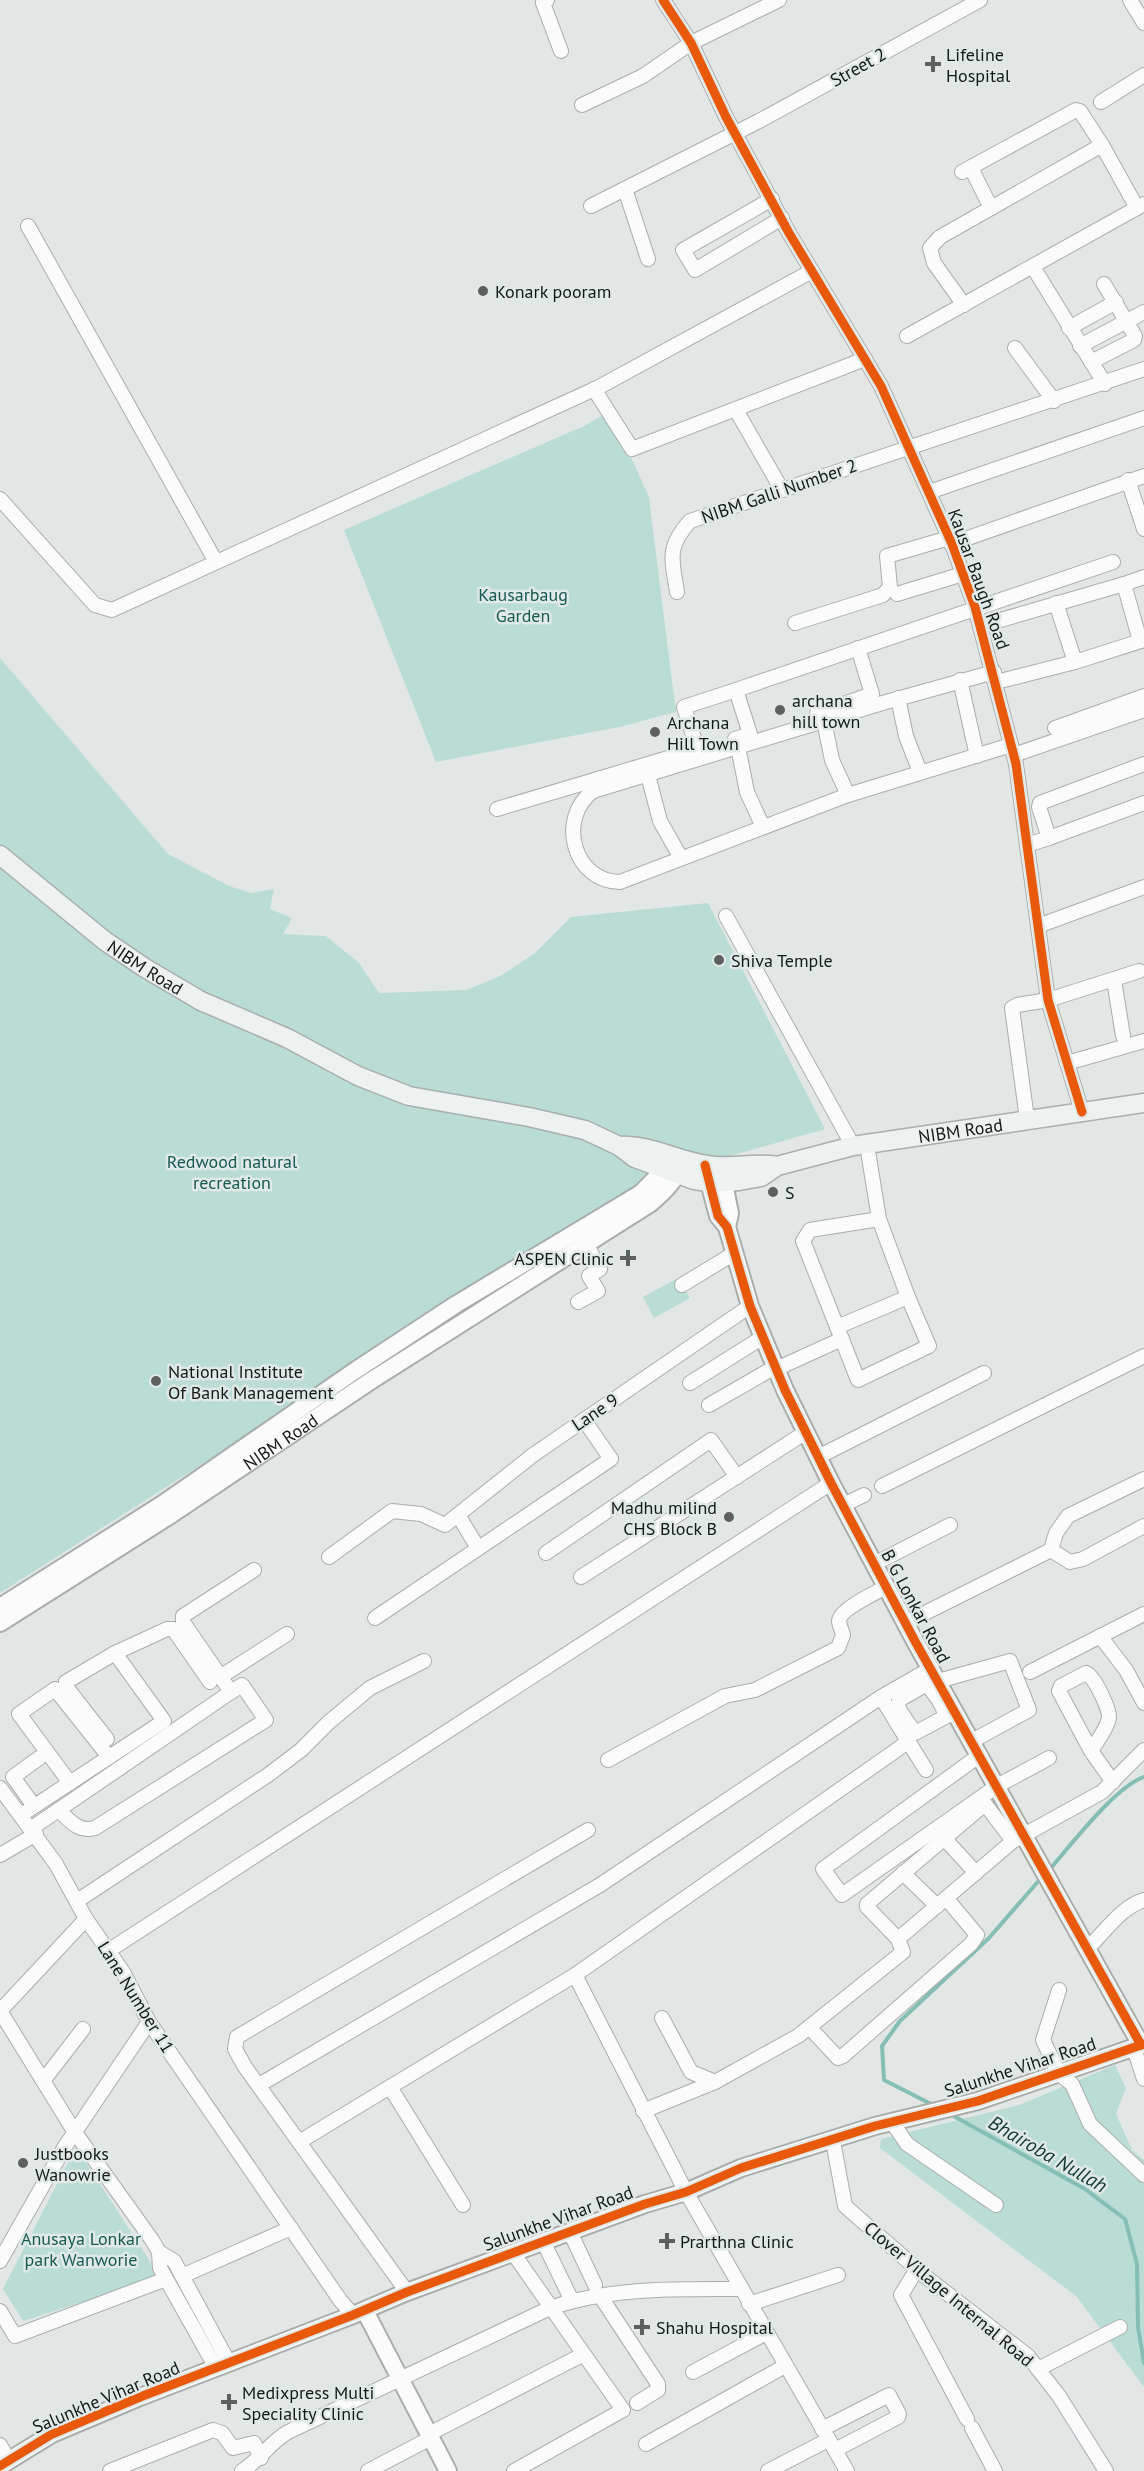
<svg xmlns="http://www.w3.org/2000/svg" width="1144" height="2471" font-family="'PT Sans',sans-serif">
<rect width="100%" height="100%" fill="#e2e7e6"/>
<!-- green -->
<g fill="#b9dcd4">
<path d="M610,411L649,497L676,712L619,727L436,762L344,530L584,426Z"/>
<path d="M0,658L168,854L229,886L251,893L274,889L270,909L292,918L283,934L326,936L359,963L379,993L467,990L502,975L534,954L571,917L708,903L825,1129L649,1179L0,1593Z"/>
<path d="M678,1278L690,1298L654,1318L643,1297Z"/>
<path d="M1115,2065L1126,2088L1116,2114L1132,2150L1144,2160V2387L1076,2296L880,2148L881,2139L1019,2105Z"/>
<path d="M76,2147L160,2277L23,2321L3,2289Z"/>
</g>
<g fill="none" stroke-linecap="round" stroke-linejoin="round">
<!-- stream -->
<g stroke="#84beb4" stroke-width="4">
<path d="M1049,1870C1071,1845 1115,1787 1144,1777"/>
<path d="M933,2105L884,2080L882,2046L900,2021L989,1938L1042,1877"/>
<path d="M950,2114L1085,2189L1125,2219L1137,2264L1138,2327L1144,2363"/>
</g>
<!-- minor casing -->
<g stroke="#a9adac" stroke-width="16">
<g id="minor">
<path d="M547,0L543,3L561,51"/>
<path d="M663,0L691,43L726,117L789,233L881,386L952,544L975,607L1016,764L1048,1000L1082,1112"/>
<path d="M1130,0L1144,23"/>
<path d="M1101,102L1144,75"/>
<path d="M582,105L643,76L691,43L779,0"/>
<path d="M1102,145L1137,208"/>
<path d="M971,168L991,208"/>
<path d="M962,172L1076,110L1080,111L1102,145L940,237L930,248L934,263L964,305"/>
<path d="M625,189L648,259"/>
<path d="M772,199L683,250L695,270L782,218"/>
<path d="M591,206L759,121L980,0"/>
<path d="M28,226L216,562"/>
<path d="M1033,267L1105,384"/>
<path d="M1069,328L1116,302"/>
<path d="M907,336L1144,204"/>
<path d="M1080,346L1144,312"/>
<path d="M1015,348L1054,401"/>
<path d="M1091,362L1134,340L1135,336L1104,284"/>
<path d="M594,389L632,449L865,359"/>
<path d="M736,410L782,490"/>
<path d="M1128,480L1144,529"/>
<path d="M929,492L1144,418"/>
<path d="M0,499L95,605L112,610L599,387L812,271"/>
<path d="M951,544L1144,476"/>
<path d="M677,592C672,559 666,548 690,521L1144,369"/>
<path d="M897,594L963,574"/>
<path d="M1056,603L1075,662"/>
<path d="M795,623L883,595L890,587L887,556L949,538"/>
<path d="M980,626L1124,584"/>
<path d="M1140,641L1124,584L1144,577"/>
<path d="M994,672L879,704L593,791C556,819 574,882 620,882L848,795L1011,745"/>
<path d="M960,680L977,756"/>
<path d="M996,682L1075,662L1144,640"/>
<path d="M898,698L906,736L920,772"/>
<path d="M817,713L872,694L858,648"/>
<path d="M824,721L832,760L848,795"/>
<path d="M1055,728L1144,696"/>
<path d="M735,739L750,734L736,690L1113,562"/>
<path d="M738,747L747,792L763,827"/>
<path d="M698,750L684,707L736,690"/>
<path d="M1014,755L1144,710"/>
<path d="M648,775L660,821L681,858"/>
<path d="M497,809L705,747"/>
<path d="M1049,838L1144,803"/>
<path d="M1027,845L1049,838L1039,807L1040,803L1144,764"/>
<path d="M726,916L853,1146"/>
<path d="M1038,926L1144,887"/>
<path d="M1114,980L1123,1036"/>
<path d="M1067,1063L1144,1041"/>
<path d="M1027,1119L1012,1008L1017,1005L1048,1000L1139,971"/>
<path d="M867,1145L879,1219L908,1297L929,1346L858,1380L803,1241L810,1230L879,1219"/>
<path d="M682,1285L733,1254"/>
<path d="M578,1302L598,1291L589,1276L600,1269L586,1244"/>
<path d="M837,1327L908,1297"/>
<path d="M776,1369L842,1339"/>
<path d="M690,1383L763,1337"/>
<path d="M709,1405L775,1367"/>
<path d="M818,1457L984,1373"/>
<path d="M882,1486L1144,1356"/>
<path d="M843,1505L864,1495"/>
<path d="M458,1515L478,1548"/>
<path d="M1051,1550L1070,1562L1083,1559L1144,1526"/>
<path d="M546,1553L711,1440L737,1477"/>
<path d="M329,1557L392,1511L421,1514L445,1525L533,1455L750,1306"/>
<path d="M874,1564L950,1525"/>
<path d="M581,1577L806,1432"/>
<path d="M375,1618L611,1459L584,1420"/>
<path d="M905,1623L1051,1550L1056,1533L1068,1516L1144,1479"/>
<path d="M1100,1636L1126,1670L1144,1703"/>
<path d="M1030,1672L1144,1614"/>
<path d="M220,1677L287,1634"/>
<path d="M938,1681L1010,1661L1029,1710L972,1741"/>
<path d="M937,1698L927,1684L899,1700L898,1708L915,1733L947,1716L939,1701"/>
<path d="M107,1739L67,1688L66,1682L115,1653"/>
<path d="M908,1741L926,1770"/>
<path d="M1091,1751C1097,1741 1107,1729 1109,1718C1110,1709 1093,1674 1086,1673L1061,1686L1059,1691L1091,1751L1113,1782"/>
<path d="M980,1755L823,1869L842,1895L997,1786L1049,1758"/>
<path d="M608,1760L725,1696L755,1690L838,1648L843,1635C842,1630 839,1625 839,1621C840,1609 875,1593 886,1587"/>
<path d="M70,1783L19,1714L55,1689L109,1757"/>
<path d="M0,1788L56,1864L86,1919L123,1972L149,2022L340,2300L353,2315"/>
<path d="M34,1806L13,1777L39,1758"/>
<path d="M58,1810C70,1820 78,1833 95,1828L266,1720L242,1685L231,1692"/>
<path d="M21,1815L164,1721L115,1653L167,1629H173L210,1682"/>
<path d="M32,1828L231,1692L183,1622V1616L254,1570"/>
<path d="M944,1838L976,1873"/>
<path d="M0,1855L36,1834"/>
<path d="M903,1873L937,1906"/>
<path d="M77,1901L268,1775L301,1750L329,1722L370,1688L424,1661"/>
<path d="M898,1939L867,1907V1904L985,1804L1013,1841"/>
<path d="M1088,1948C1105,1932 1121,1907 1144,1900"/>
<path d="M108,1951L831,1483"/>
<path d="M575,1975L686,2192L847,2471"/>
<path d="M1059,1990L1043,2040L1059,2074L1072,2084L1090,2124L1144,2175"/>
<path d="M0,2011L74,2131L152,2240L159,2252L160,2268L216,2368"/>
<path d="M0,2011L86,1919"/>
<path d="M662,2018L691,2072L715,2082"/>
<path d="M809,2027L838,2058L843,2056L971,1944L977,1935L946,1898"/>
<path d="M1134,2048L1144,2079"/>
<path d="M43,2081L83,2029"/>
<path d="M259,2085L600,1885L881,1697"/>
<path d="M390,2087L463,2205"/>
<path d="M643,2111L715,2082L798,2036L903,1952L898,1939L1013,1841L1102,1792L1144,1750"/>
<path d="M892,2122L907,2144L996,2205"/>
<path d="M833,2141L845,2206L926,2277L1028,2356L1059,2396L1106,2471"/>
<path d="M299,2142L575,1975L898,1749L908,1741L881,1697L930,1669"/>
<path d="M570,2232L595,2285"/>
<path d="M543,2241L572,2301"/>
<path d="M159,2252L174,2261L229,2363"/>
<path d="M513,2253L623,2410L514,2471"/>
<path d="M0,2261L64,2148L149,2022"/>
<path d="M917,2269L901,2295L967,2419"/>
<path d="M182,2276L291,2228"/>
<path d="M407,2292L245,2067L235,2049L237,2037L588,1830"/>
<path d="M601,2297L658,2384V2390L637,2403"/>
<path d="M749,2304L838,2275"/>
<path d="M0,2311L15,2336L166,2279"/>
<path d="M1038,2369L1120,2327"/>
<path d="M693,2372L766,2333"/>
<path d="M972,2428L995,2471"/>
<path d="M822,2429L889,2395L899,2414L898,2417L835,2450"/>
<path d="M429,2434L582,2355"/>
<path d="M646,2444L785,2366"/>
<path d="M0,2445L9,2460"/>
<path d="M110,2471L213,2430L222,2433L233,2448L254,2443L261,2458"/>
<path d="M242,2471C260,2460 270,2442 288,2432L550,2308C610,2287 678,2289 740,2289"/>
<path d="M368,2471L431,2438"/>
<path d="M768,2471L828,2440"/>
</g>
</g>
<!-- tertiary casing -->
<g stroke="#a9adac" stroke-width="20">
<g id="tertiary">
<path d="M721,1169L730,1213L727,1227"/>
<path d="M706,1171L718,1216L727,1227L750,1306L785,1390L831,1483L916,1643L1141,2045"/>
<path d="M0,1607L161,1505L356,1370L455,1305L641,1193L656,1178L668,1157"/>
<path id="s1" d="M0,1623L169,1516L372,1380L651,1203C665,1191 676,1180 683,1162"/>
<path d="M365,2311L448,2471"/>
<path d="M0,2466L52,2434L140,2397L353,2315L407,2292L645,2204L686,2192L741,2168L875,2126L978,2101L1144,2044"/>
</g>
</g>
<!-- secondary casing -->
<g stroke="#a9adac" stroke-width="21">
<g id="secondary">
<path id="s2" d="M0,855L105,941L145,968L201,1001L287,1038L358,1076L409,1096L529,1117L585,1130L619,1146L635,1158L694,1180L711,1183L739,1181L761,1177L777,1166L853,1146L1144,1103"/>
<path d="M619,1146C651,1144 676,1161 708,1165C731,1169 754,1162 777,1166"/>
</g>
</g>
<!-- minor -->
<use href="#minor" stroke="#fbfbfb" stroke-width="14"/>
<!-- tertiary -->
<use href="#tertiary" stroke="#fbfbfb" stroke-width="16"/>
<!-- secondary -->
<use href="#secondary" stroke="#edf2f1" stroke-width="18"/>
<!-- cycleway casing -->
<g stroke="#e0e9e7" stroke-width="13">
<g id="cycleway">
<path d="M663,0L691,43L726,117L789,233L881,386L952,544L975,607L1016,764L1048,1000L1082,1112"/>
<path d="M705,1165L718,1216L727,1227L750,1306L785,1390L831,1483L916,1643L1141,2045"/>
<path d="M0,2466L52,2434L140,2397L353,2315L407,2292L645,2204L686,2192L741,2168L875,2126L978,2101L1144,2044"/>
</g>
</g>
<!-- cycleway -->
<use href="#cycleway" stroke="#e8590c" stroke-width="9"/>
</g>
<!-- markers -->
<g fill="#5d605f" stroke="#e0e9e7" stroke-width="2">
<path d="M930 55h6v6h6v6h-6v6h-6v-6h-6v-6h6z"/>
<circle cx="483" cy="291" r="6"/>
<circle cx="780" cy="710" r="6"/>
<circle cx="655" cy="732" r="6"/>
<circle cx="719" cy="960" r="6"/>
<circle cx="773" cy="1192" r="6"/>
<path d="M625 1249h6v6h6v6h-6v6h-6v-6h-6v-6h6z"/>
<circle cx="156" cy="1381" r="6"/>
<circle cx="729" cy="1517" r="6"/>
<circle cx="23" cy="2163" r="6"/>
<path d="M664 2232h6v6h6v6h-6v6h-6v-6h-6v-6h6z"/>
<path d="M639 2318h6v6h6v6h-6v6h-6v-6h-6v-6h6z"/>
<path d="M226 2393h6v6h6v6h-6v6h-6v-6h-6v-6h6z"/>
</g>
<g text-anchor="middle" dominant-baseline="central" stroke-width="5" stroke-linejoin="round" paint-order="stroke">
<!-- poi labels -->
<g font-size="18" fill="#151817" stroke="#e0e9e7" text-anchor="start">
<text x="946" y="54">Lifeline<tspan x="946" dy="21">Hospital</tspan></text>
<text x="495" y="291">Konark pooram</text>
<text x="792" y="700">archana<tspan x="792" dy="21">hill town</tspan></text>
<text x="667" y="722">Archana<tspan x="667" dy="21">Hill Town</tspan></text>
<text x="731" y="960">Shiva Temple</text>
<text x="785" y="1192">S</text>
<text x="614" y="1258" text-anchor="end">ASPEN Clinic</text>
<text x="168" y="1371">National Institute<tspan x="168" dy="21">Of Bank Management</tspan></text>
<text x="717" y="1507" text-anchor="end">Madhu milind<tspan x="717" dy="21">CHS Block B</tspan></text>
<text x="35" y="2153">Justbooks<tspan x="35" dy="21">Wanowrie</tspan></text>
<text x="680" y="2241">Prarthna Clinic</text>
<text x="656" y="2327">Shahu Hospital</text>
<text x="242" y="2392">Medixpress Multi<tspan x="242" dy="21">Speciality Clinic</tspan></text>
</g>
<!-- street labels -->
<g font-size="18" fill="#151817" stroke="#e0e9e7">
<text transform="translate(858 67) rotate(-29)">Street 2</text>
<text transform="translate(779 491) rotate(-19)">NIBM Galli Number 2</text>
<text transform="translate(979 579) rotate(70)">Kausar Baugh Road</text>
<text stroke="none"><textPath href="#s2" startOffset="184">NIBM Road</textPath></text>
<text stroke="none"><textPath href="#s2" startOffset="1052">NIBM Road</textPath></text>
<text transform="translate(595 1412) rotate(-34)">Lane 9</text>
<text stroke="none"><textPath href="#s1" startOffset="334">NIBM Road</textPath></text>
<text transform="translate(916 1606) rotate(62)">B G Lonkar Road</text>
<text transform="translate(136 1997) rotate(58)">Lane Number 11</text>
<text transform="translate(1020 2067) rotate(-18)">Salunkhe Vihar Road</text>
<text transform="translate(558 2218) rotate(-20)">Salunkhe Vihar Road</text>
<text transform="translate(949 2294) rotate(40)">Clover Village Internal Road</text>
<text transform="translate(106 2397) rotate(-23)">Salunkhe Vihar Road</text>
</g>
<!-- park labels -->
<g font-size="18" fill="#155a4f" stroke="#e0e9e7">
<text x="523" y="594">Kausarbaug<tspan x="523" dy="21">Garden</tspan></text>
<text x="232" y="1161">Redwood natural<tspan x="232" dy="21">recreation</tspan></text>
<text x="81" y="2238">Anusaya Lonkar<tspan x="81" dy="21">park Wanworie</tspan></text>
</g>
<!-- water labels -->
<g font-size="20" font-style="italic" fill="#113832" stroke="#e0e9e7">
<text transform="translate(1048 2154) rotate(30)">Bhairoba Nullah</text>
</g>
</g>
</svg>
